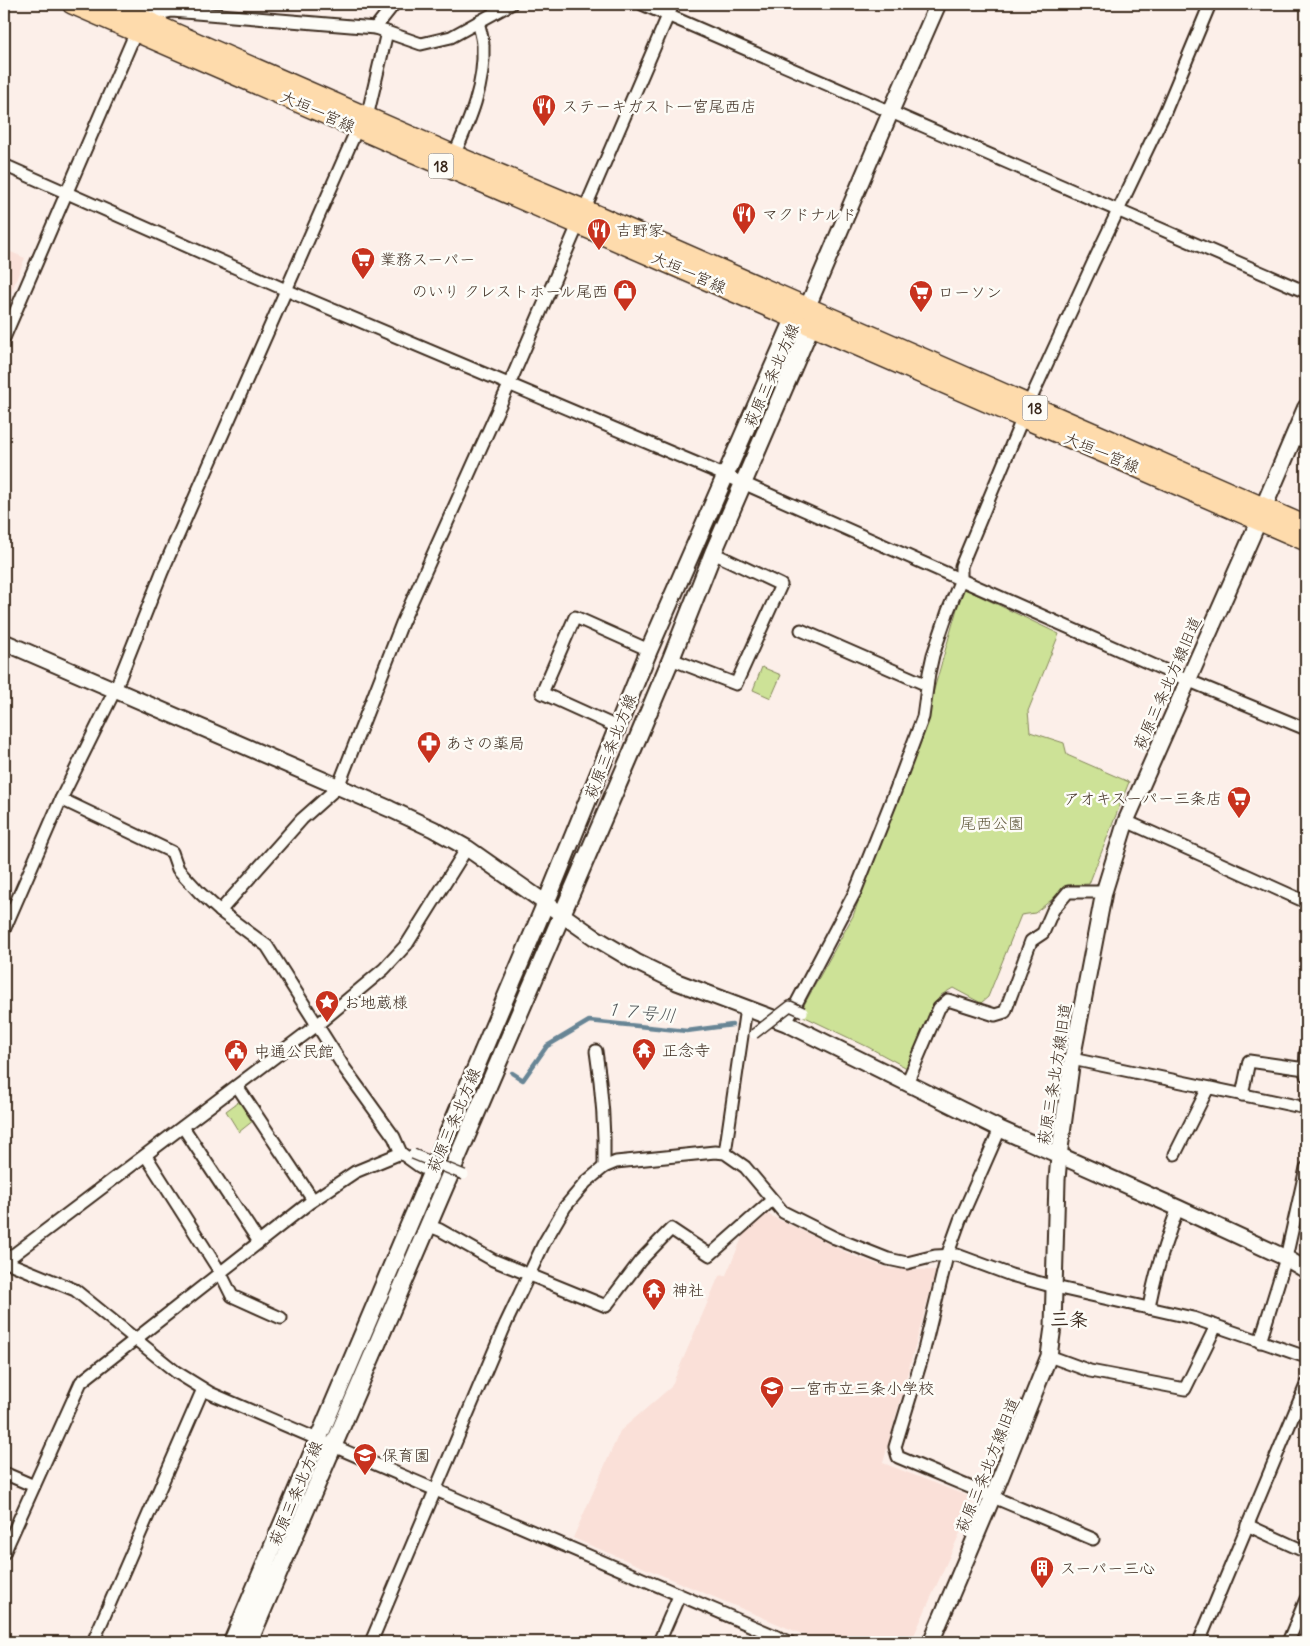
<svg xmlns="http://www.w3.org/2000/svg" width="1310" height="1646" font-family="Delius,'Klee One',sans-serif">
<rect width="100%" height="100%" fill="#fcefe9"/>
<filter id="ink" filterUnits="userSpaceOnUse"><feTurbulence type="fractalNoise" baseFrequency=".02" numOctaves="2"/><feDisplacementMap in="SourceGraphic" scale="10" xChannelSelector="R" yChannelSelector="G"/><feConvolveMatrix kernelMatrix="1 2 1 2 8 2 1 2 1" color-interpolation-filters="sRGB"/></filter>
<g filter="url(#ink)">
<!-- built -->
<g fill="#fae0d8">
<path d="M4,249L25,258L4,309Z"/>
<path d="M755,1208L854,1256L891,1269L936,1270L883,1463L970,1497L969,1513L911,1642H821L573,1538L620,1431L671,1387L719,1276L726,1275Z"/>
</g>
<!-- green -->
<g fill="#cde297" stroke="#84865a">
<path d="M963,588L1059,634L1028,711L1030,732L1064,743L1067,755L1129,782L1089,884L1070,885L1035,913L1021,915L988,997L981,1003L953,988L941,995L932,1008L907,1068L868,1047L799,1014L853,916L931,700Z"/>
<path d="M762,667L781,675L771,698L753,690Z"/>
<path d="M241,1100L254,1120L239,1132L226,1111Z"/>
</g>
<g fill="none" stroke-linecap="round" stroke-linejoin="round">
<!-- stream -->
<path stroke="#678595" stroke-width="4.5" d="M512,1073L523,1080L547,1046L589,1021L687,1031L732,1025"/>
<!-- minor casing -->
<g stroke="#3b2a1e" stroke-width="15">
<g id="minor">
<path d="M144,4L141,18L172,11L375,28L421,44L451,37L511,4"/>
<path d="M642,4L1306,292"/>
<path d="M375,28L394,4"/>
<path d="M454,155C470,120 485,85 483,46C483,38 480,30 478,22"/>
<path d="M4,165L286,290L743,483L1187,680L1306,729"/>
<path d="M4,338L138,27"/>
<path d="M801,630L927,685"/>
<path d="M671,659L736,684L781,585L713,553"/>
<path d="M617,727L542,693L575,617L649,650"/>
<path d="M61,799L172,852L178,869L200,893L220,911L267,946L345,1069L394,1137L401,1153L419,1166L431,1172"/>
<path d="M1126,821L1306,902"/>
<path d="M220,911L302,819L338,787L402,623L509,385L673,4"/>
<path d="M4,930L61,799L115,690L162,572L357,129L367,117L387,32"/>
<path d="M786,1023L855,892L896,789L923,717L929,673L933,655L948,611L961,579V566L1028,405L1093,263L1165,112L1210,4"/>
<path d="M596,1051C602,1090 605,1128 604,1167"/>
<path d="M1072,1059L1306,1108"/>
<path d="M1306,1075L1305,1069L1306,1052"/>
<path d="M907,1083L939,1008L948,1000L995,1015L1005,1012L1031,941L1043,933L1053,910L1068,892H1104"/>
<path d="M237,1086L313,1200"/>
<path d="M1242,1095L1249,1061L1305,1069"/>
<path d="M183,1127L259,1242"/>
<path d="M1000,1129L960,1220L947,1256L922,1358L895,1447L898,1457L1093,1539"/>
<path d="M725,1153L746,1008"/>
<path d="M1175,1154L1208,1088"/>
<path d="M146,1156L220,1272L232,1296L281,1318"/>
<path d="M427,1225L440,1230L493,1260L606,1306L640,1261L671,1229L710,1255L772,1200"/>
<path d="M4,1261L75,1290L176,1372L210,1393L789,1642"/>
<path d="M4,1262L317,1025L384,969L407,944L467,848"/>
<path d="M1149,1308C1155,1272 1165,1242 1178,1208"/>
<path d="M1260,1342L1286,1258L1306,1168"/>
<path d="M1049,1356L1090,1371L1185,1389L1216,1326"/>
<path d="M4,1473L34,1486"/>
<path d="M1247,1525L1306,1552"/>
<path d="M4,1553L81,1382L309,1203L355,1172L401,1153"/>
<path d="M93,1642L203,1389"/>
<path d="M371,1642L506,1323L544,1243L565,1207L586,1182L604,1167L616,1162L715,1152L725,1153L745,1167L783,1212L835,1238L888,1259L907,1263L935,1256L957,1255L1011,1275L1055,1287L1193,1318L1306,1357"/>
<path d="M659,1642L679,1596"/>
<path d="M1199,1642L1306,1385"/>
<path d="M1288,1642L1306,1599"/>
</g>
</g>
<!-- tertiary casing -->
<g stroke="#3b2a1e" stroke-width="19">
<g id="tertiary">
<path d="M807,308L891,111L938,4"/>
<path d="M4,642L390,809L433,829L467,848L594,937L636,962L677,982L786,1023L1000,1129L1178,1208L1286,1258L1306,1270"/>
<path d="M931,1642L993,1496L1049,1356L1053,1327L1057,1180L1059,1156L1072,1059L1104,892L1126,821L1259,520"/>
</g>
</g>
<!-- secondary casing -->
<g stroke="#3b2a1e" stroke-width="20">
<g id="secondary">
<path d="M1259,518L1306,408"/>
<path d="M232,1642L550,893L649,650L794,319L807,308L811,326L713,553L671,659L631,754L249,1642"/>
</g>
</g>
<!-- primary casing -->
<g stroke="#3b2a1e" stroke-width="22">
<g id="primary">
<path d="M72,4L1306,541"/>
<path d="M108,4L454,155L585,210L1306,526"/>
</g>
</g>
<!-- minor -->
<use href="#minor" stroke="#fdfcf7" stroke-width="11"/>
<!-- tertiary -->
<use href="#tertiary" stroke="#fdfcf7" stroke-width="15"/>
<!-- secondary -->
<use href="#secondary" stroke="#fdfcf7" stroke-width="16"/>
<!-- primary -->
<use href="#primary" stroke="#fedbac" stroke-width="19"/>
<!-- pedestrian-bridge casing -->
<g stroke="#3b2a1e" stroke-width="12" stroke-linecap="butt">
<g id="pedestrian-bridge">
<path d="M754,1034L790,1006L803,1012"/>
<path d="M413,1154L464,1175"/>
</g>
</g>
<!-- pedestrian-bridge -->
<use href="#pedestrian-bridge" stroke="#fdfcf7" stroke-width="9"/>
</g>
</g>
<!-- icons -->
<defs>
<g id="restaurant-pin" transform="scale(1.25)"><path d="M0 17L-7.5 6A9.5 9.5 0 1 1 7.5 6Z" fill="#c8321e" stroke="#fdfcf7"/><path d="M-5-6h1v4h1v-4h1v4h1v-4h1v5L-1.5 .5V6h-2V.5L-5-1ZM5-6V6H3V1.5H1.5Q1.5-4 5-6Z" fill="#fff"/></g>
<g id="supermarket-pin" transform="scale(1.25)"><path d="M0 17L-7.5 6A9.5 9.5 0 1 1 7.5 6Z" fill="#c8321e" stroke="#fdfcf7"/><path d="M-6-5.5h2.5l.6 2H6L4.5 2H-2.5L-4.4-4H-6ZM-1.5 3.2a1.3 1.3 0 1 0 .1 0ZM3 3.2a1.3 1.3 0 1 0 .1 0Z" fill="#fff"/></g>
<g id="shop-pin" transform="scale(1.25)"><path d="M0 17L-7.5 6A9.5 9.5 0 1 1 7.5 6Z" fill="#c8321e" stroke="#fdfcf7"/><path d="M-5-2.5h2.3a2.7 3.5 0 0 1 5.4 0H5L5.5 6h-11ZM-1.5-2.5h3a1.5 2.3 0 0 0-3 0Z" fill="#fff"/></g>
<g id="pharmacy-pin" transform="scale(1.25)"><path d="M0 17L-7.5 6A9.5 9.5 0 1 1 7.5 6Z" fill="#c8321e" stroke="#fdfcf7"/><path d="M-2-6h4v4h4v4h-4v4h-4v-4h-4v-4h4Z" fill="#fff"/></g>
<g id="sight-pin" transform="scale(1.25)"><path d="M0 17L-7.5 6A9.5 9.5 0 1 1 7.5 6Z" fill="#c8321e" stroke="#fdfcf7"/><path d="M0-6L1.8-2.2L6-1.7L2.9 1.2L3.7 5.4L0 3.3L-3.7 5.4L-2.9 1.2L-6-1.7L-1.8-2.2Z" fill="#fff"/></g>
<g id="temple-pin" transform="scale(1.25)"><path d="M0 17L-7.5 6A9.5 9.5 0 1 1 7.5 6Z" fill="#c8321e" stroke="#fdfcf7"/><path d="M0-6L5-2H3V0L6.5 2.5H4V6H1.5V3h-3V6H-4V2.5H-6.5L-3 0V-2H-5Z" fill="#fff"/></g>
<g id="civic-pin" transform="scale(1.25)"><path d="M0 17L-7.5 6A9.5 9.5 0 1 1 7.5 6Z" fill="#c8321e" stroke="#fdfcf7"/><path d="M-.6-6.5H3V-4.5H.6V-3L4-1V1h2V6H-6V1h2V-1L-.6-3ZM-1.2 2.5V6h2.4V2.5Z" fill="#fff"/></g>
<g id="school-pin" transform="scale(1.25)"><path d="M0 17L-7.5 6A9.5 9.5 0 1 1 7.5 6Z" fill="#c8321e" stroke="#fdfcf7"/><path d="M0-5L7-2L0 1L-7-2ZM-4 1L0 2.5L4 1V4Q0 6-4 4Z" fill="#fff"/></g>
<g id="building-pin" transform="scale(1.25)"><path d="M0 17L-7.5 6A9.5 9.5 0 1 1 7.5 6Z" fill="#c8321e" stroke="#fdfcf7"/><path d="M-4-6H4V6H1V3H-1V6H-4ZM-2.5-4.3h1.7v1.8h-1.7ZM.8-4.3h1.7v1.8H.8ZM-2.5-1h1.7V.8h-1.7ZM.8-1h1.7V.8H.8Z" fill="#fff"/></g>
</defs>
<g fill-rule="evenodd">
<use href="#restaurant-pin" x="544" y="106"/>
<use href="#restaurant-pin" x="744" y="214"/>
<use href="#restaurant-pin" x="599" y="230"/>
<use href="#supermarket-pin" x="363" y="259"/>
<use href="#shop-pin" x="625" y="291"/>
<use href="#supermarket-pin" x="921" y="292"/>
<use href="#pharmacy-pin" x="429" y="743"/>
<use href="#supermarket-pin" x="1239" y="798"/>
<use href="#sight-pin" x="327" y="1002"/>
<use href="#temple-pin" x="644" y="1050"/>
<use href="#civic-pin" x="236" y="1051"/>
<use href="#temple-pin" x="654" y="1290"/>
<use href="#school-pin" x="772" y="1388"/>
<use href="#school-pin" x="365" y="1455"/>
<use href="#building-pin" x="1042" y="1568"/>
</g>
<g text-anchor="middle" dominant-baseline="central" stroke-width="5" stroke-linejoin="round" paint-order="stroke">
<!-- shield labels -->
<g fill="#fdfcf7" stroke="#75695f" stroke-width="1">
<rect x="428.5" y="153.5" width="25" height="25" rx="4"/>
<rect x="1022.5" y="395.5" width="25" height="25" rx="4"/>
</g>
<g font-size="15" font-weight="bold" fill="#3b2a1e">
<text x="441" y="166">18</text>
<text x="1035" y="408">18</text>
</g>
<!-- poi labels -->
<g font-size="16" fill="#3b2a1e" stroke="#fdfcf7" text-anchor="start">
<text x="562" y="106">ステーキガスト一宮尾西店</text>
<text x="762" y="214">マクドナルド</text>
<text x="616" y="230">吉野家</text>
<text x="380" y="259">業務スーパー</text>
<text x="608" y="291" text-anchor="end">のいり クレストホール尾西</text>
<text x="938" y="292">ローソン</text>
<text x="446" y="743">あさの薬局</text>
<text x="1222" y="798" text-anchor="end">アオキスーパー三条店</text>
<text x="344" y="1002">お地蔵様</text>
<text x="662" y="1050">正念寺</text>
<text x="254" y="1051">中通公民館</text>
<text x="672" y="1290">神社</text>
<text x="790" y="1388">一宮市立三条小学校</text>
<text x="382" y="1455">保育園</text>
<text x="1060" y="1568">スーパー三心</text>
</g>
<!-- street labels -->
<g font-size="16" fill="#3b2a1e" stroke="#fdfcf7">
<text transform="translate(318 111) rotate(24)">大垣一宮線</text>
<text transform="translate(689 272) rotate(24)">大垣一宮線</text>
<text transform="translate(771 375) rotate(-66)">萩原三条北方線</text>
<text transform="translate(1102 452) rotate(23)">大垣一宮線</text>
<text transform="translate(1167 683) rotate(-66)">萩原三条北方線旧道</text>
<text transform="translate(610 746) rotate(-68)">萩原三条北方線</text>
<text transform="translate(1054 1074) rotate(-81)">萩原三条北方線旧道</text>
<text transform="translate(453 1120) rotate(-67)">萩原三条北方線</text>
<text transform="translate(987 1465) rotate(-68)">萩原三条北方線旧道</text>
<text transform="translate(295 1493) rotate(-67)">萩原三条北方線</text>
</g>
<!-- park labels -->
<g font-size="16" fill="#60583c" stroke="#fdfcf7">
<text x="992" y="823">尾西公園</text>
</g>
<!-- water labels -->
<g font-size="18" font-style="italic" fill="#515759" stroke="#fdfcf7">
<text transform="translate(640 1012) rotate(6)">１７号川</text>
</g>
<!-- quarter labels -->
<g font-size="19" font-weight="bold" fill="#3b2a1e" stroke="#fdfcf7">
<text x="1069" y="1319">三条</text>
</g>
</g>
<!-- margin -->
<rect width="1310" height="1646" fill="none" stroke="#fdfcf7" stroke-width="20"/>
<rect x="10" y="10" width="1290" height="1626" fill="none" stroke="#3b2a1e" stroke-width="2" filter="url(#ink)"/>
</svg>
